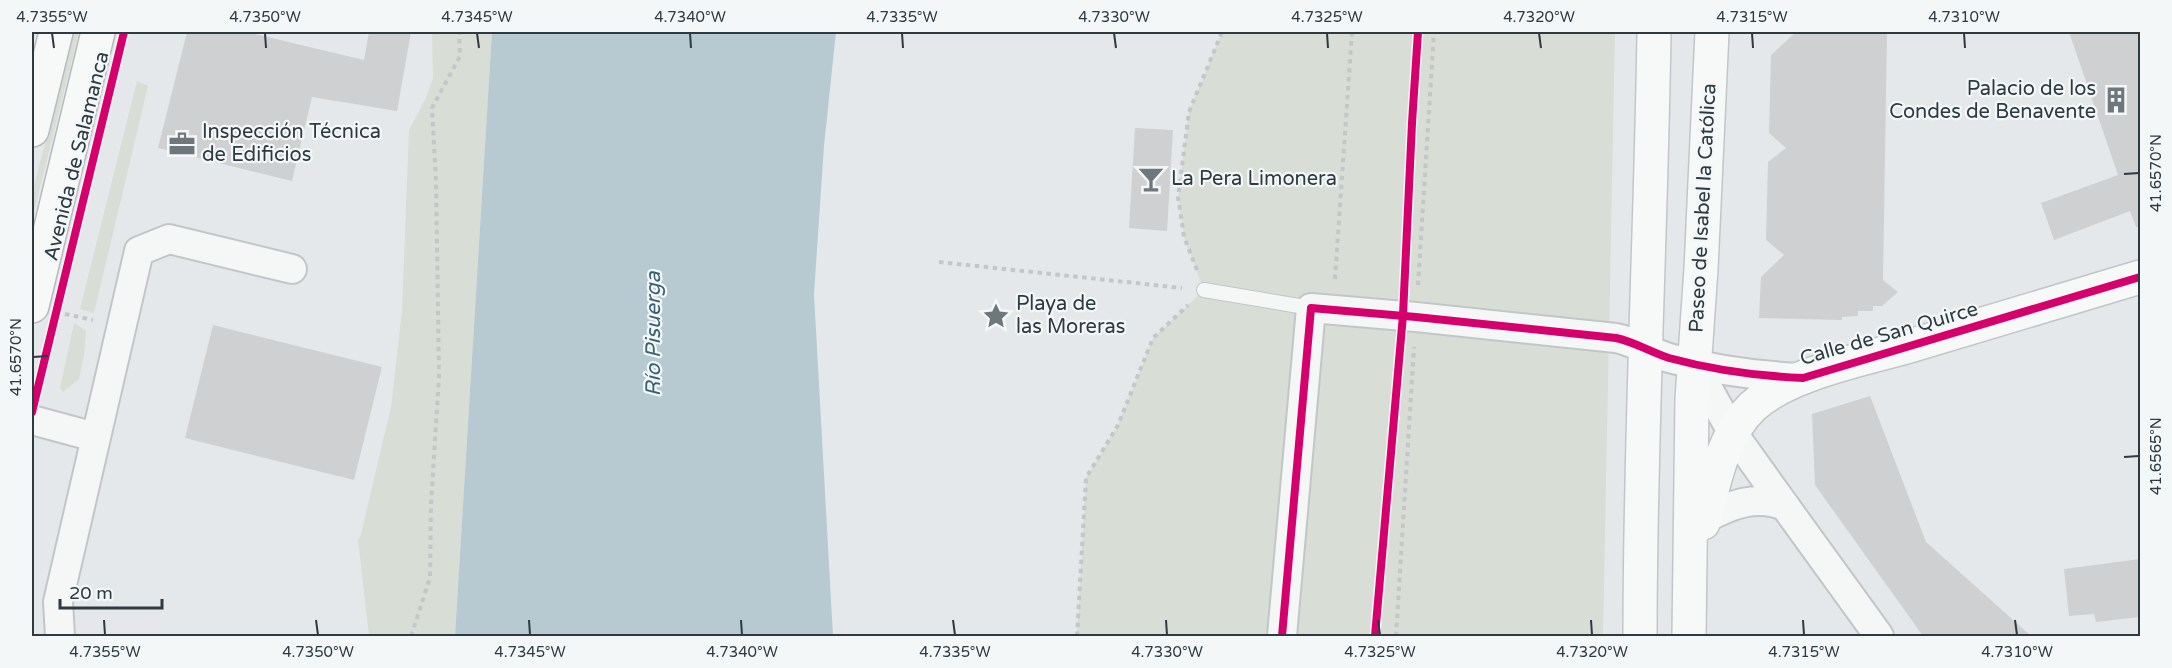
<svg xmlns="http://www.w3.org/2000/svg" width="2172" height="668" font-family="'Varela Round',sans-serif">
<rect width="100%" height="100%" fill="#e5e8ea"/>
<!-- green -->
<g fill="#d8ddd6">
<path d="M74,32H79L32,220V193Z"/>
<path d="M432,32H492L455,636H369L358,539L360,538L391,407L402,311L409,130L426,98L433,78Z"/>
<path d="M1222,32H1615L1603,636H1077L1086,478L1118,425L1153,338L1204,290L1184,237L1178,197L1189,112Z"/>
<path d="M137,81L148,86L94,313L80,309Z"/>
<path d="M74,323L86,331L84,355L79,379L63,392L60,388Z"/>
</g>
<!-- water -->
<path fill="#b7cad1" d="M492,32H836L824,146L814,294L833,636H455Z"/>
<!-- building -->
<g fill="#ced0d2">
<path d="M187,32H247L364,60L369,32H411L397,111L312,97L292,181L158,148Z"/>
<path d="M1796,32H1887L1883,280L1898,292L1882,306H1873V311H1858V316L1842,317V320L1759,318L1761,277L1784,255L1766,240L1768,162L1786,148L1769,133L1771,55Z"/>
<path d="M2069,32H2140V227H2136L2130,211L2054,240L2041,203L2118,175Z"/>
<path d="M1135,128L1173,130L1167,231L1129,228Z"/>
<path d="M213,325L382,367L354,480L185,438Z"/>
<path d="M1870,396L1926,542L2031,636H1923L1815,485L1812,414Z"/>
<path d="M2140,559V617L2096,622L2094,614L2069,616L2064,569Z"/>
</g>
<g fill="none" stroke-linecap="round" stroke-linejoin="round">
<!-- service casing -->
<g stroke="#c3c6c8" stroke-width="16">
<path id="service" d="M1204,290L1311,308"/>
</g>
<!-- minor casing -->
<g stroke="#c3c6c8" stroke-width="32">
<g id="minor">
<path d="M1695,365L1732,432L1785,506"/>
<path d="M32,420L95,437"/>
<path d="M1704,519C1730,505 1756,494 1785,506L1879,636"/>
<path d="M60,636L58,602L139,251L169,239L292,269"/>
<path d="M1282,636L1311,308L1416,317L1616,338C1635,342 1650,352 1669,358C1713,370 1757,376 1803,378"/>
</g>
</g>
<!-- secondary casing -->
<g stroke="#c3c6c8" stroke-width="36">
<g id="secondary">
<path d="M1703,523C1715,483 1721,437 1752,407C1788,373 1866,359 1913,345C1989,322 2065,300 2140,277"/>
<path d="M1640,636C1640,435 1651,233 1654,32"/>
<path d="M1689,636L1692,399L1701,269L1712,32"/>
</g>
</g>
<!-- trunk casing -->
<g stroke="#b8bbbe" stroke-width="36">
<g id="trunk">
<path d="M32,130L56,32"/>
<path d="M32,306L98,32"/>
</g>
</g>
<!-- path -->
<g stroke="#c4c7c9" stroke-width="4" stroke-dasharray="4.5 4.5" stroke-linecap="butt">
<path d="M939,262L1182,288"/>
<path d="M1197,270L1184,237L1178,197L1189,112L1222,32"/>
<path d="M1335,279L1352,32"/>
<path d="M1418,285L1434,32"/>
<path d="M65,314L93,320"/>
<path d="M411,636L430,578L431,504L439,376L436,181L432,108L460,56L459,32"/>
<path d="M1077,636L1086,478L1118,425L1153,338L1188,305"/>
<path d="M1396,636L1414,347"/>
</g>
<!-- service -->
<use href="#service" stroke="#f5f6f6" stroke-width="14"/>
<!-- minor -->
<use href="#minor" stroke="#f5f6f6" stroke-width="28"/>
<!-- secondary -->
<use href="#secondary" stroke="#f7f8f8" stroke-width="33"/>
<!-- trunk -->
<use href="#trunk" stroke="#f7f8f8" stroke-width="33"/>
<!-- cycleway casing -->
<g stroke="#f4f7f8" stroke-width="11">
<g id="cycleway">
<path d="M32,412L124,32"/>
<path d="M1282,636L1311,308L1416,317L1616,338C1635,342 1650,352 1669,358C1713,370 1757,376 1803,378L2140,277"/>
<path d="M1375,636L1403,315L1412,123L1418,32"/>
</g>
</g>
<!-- cycleway -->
<use href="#cycleway" stroke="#d6006c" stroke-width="8"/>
</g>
<!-- ticks -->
<path fill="none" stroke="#2d3a41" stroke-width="2" d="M52,33L54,48M265,33L266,48M477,33L479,48M690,33L691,48M902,33L903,48M1114,33L1116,48M1327,33L1328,48M1539,33L1541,48M1752,33L1753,48M1964,33L1965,48M2124,174L2139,173M33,357L48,356M2124,457L2139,456M104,620L105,635M316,620L318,635M529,620L530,635M741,620L742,635M953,620L955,635M1166,620L1167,635M1378,620L1380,635M1591,620L1592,635M1803,620L1804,635M2015,620L2017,635"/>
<!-- icons -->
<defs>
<g id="building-bare" transform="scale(2.07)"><path d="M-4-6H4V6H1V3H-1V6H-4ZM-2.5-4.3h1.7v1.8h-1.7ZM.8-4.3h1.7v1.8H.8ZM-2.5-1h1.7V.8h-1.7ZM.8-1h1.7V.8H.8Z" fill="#6d777c" stroke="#f4f7f8" stroke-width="2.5" paint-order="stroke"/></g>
<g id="office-bare" transform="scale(2.07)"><path d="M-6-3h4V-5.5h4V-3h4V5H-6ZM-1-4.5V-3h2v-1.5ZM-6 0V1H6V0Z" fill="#6d777c" stroke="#f4f7f8" stroke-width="2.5" paint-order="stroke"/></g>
<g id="bar-bare" transform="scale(2.07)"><path d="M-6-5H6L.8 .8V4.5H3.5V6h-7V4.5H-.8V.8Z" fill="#6d777c" stroke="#f4f7f8" stroke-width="2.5" paint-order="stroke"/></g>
<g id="sight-bare" transform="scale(2.07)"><path d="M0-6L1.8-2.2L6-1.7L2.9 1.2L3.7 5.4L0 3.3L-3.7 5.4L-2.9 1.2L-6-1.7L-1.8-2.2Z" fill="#6d777c" stroke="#f4f7f8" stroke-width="2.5" paint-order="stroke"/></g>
</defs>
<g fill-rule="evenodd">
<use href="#building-bare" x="2116" y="100"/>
<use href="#office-bare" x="182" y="144"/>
<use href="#bar-bare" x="1151" y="179"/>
<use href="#sight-bare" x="996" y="316"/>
</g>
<g text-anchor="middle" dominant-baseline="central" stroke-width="4.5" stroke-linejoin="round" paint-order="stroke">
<!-- poi labels -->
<g font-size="20" fill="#2d3a41" stroke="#f4f7f8" text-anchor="start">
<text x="2096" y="89" text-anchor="end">Palacio de los<tspan x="2096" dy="23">Condes de Benavente</tspan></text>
<text x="202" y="132">Inspección Técnica<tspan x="202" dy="23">de Edificios</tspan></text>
<text x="1171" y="179">La Pera Limonera</text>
<text x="1016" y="304">Playa de<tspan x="1016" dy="23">las Moreras</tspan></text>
</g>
<!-- street labels -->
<g font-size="20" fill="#2d3a41" stroke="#f4f7f8">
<text transform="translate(77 156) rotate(-76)">Avenida de Salamanca</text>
<text transform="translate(1703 208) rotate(-87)">Paseo de Isabel la Católica</text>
<text transform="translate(1889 334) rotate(-16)">Calle de San Quirce</text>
</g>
<!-- water labels -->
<g font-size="21" font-style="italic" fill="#3b6171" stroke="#f4f7f8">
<text transform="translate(653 334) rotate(-90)">Río Pisuerga</text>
</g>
</g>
<!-- border -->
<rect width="2172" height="668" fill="none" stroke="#f4f7f8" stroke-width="66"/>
<!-- scale -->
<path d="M60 599v9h102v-9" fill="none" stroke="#2d3a41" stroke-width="3"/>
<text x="69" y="599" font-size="18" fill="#2d3a41" stroke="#f4f7f8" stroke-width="4.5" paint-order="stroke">20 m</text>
<rect x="33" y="33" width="2106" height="602" fill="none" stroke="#2d3a41" stroke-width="2"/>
<g font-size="15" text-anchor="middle" fill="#2d3a41">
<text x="52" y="22">4.7355°W</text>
<text x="265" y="22">4.7350°W</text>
<text x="477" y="22">4.7345°W</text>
<text x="690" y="22">4.7340°W</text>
<text x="902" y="22">4.7335°W</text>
<text x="1114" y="22">4.7330°W</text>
<text x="1327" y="22">4.7325°W</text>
<text x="1539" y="22">4.7320°W</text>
<text x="1752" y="22">4.7315°W</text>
<text x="1964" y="22">4.7310°W</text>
<text transform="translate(2156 173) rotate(-90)" y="5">41.6570°N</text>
<text transform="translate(16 357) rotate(-90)" y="5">41.6570°N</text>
<text transform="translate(2156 456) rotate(-90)" y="5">41.6565°N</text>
<text x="105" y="657">4.7355°W</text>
<text x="318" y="657">4.7350°W</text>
<text x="530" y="657">4.7345°W</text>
<text x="742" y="657">4.7340°W</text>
<text x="955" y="657">4.7335°W</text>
<text x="1167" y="657">4.7330°W</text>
<text x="1380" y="657">4.7325°W</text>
<text x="1592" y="657">4.7320°W</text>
<text x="1804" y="657">4.7315°W</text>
<text x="2017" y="657">4.7310°W</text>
</g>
</svg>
